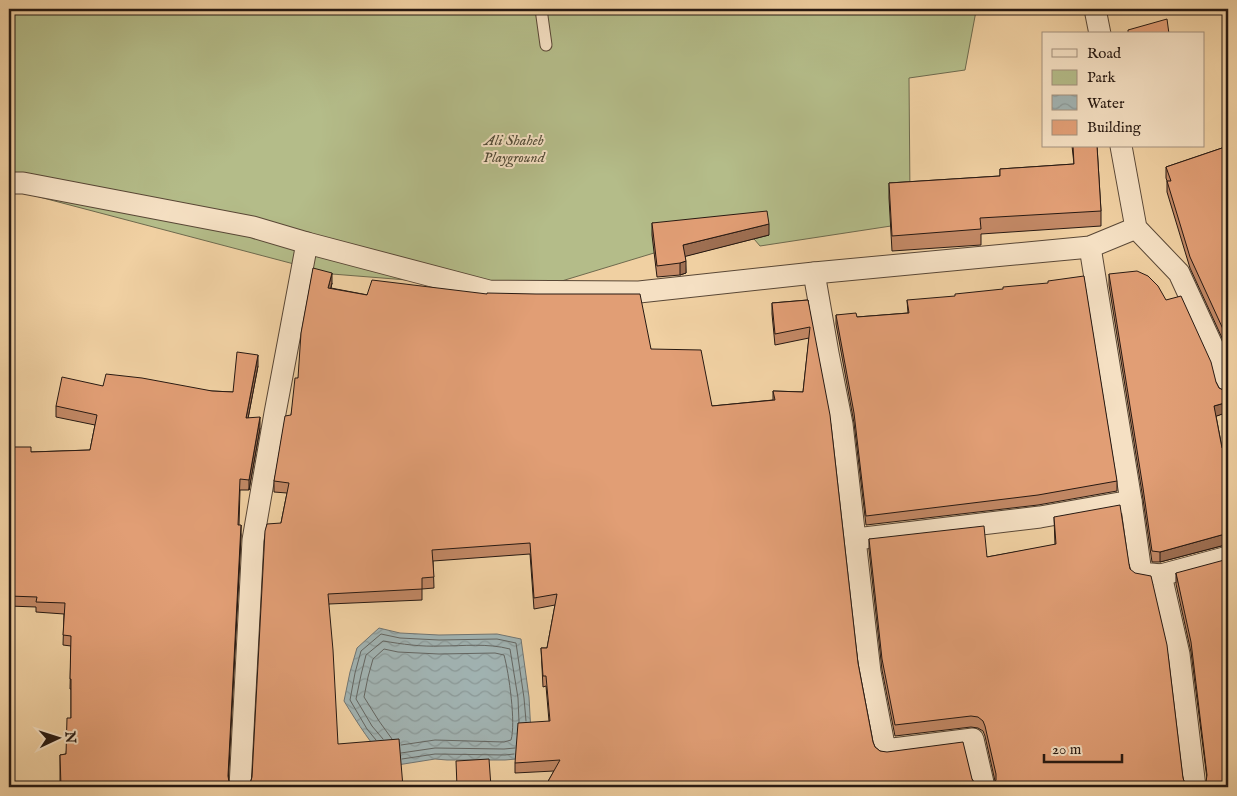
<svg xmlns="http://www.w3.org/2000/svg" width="1237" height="796" font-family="'IM FELL English',serif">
<defs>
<pattern id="water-waves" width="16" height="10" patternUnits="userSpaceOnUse" patternTransform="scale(1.25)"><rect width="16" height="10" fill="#a1b3b2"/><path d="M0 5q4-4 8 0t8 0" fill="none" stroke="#8b9998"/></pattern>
</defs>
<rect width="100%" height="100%" fill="#f0d0a2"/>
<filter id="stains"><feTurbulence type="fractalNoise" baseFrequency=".004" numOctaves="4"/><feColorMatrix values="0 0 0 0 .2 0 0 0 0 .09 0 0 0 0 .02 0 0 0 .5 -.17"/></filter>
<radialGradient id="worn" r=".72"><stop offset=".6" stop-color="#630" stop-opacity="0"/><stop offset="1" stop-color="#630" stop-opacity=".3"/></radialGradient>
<!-- green -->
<path fill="#b4bc89" stroke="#6e6a4e" d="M9,9H987L976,11L965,70L909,78L910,197L891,226L760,246L743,226L532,290L332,274L9,189Z"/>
<!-- water -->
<path fill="url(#water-waves)" stroke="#707572" d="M379,628L400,633L439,635L497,634L521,639L529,697L531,733L528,758L505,760H447L435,759L391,766C372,746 358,724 344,701L350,672L357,648Z"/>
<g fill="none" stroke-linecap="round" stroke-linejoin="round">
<!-- shore -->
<g stroke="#646662" stroke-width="1">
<path d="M383,739L372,726L356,699L361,675L366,655L383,641C402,644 421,647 441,646C464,646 487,643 510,649L518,698L519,722"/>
<path d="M392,739L379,721L364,697L368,677L373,659L384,649L398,652L439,654L495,653L504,655C509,673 516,724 511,740L504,742L435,740L401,745"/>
<path d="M376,740L367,729L350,700L355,673L361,651L381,634L400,638L439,640L497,639L516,643L524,698L526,721"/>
<path d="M401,753L435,748L504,749L515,748"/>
<path d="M402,759L435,754L505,755L514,754"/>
</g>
<!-- lane casing -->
<g stroke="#594736" stroke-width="13">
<path id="lane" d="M541,9L546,45"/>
</g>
<!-- street casing -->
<g stroke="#594736" stroke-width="23">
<g id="street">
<path d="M1095,9L1100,34"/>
<path d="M1121,146L1136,228L1179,273L1223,369L1228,390"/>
<path d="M9,183H23L253,227L307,243L489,291L639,292L814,273L1090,247L1136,228"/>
<path d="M814,273L828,353L842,424L870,672L885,750L973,739L984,787"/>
<path d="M1131,501L1141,573L1161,575L1179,654L1195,787"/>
<path d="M856,539L1040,517L1131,501L1090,247"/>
<path d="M1161,575L1228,557"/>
<path d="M240,787L253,540L275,413L307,243"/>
</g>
</g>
<!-- lane -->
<use href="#lane" stroke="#f5e0c3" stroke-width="11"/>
<!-- street -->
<use href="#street" stroke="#f5e0c3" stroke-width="21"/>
</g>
<!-- wall -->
<g fill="#c28865" stroke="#271912">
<path d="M1072,146H1097L1101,211V226L981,234V245L892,251L889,198V183L1000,176V169L1074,164Z"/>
<path d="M1228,146V351L1190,268L1167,192V181L1166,178V167Z"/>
<path d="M652,223L769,235L685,256L686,273L680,275L657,277L652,235Z"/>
<path d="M1109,274L1216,382L1219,388L1225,391H1228V412L1216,416L1222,448L1228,446V545H1225L1160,562H1152L1143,499L1109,285Z"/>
<path d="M332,283L331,288L651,349L712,406L773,400V391L803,392L809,338L775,345L772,314V303L808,300L858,663L873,742L875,747L880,751L972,779L975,784L979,787H546V785L554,771L515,773V763L549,721L546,686L543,687L541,648H547L555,605L534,609L530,554L433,561L434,588L422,589V600L329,604L250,784L252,777L281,523L287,493L274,492V481L291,415L298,378Z"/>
<path d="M907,300L1117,481V491L1038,505L866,525L854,423L836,324V315L857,317L908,313Z"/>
<path d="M258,366L248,418L260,428L249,490H240L239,525L241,535L228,778L229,782L233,786L235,787H60V755L66,754L71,718V689H70L71,646L63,645L64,614L36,612V607L9,606V447L31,452L90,450L95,425L56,417V406L103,386L233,392Z"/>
<path d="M1054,517L1129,564L1183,778L1185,784L993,785L995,781L985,736L983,731L978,728L971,727L895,736L882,670L869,550V539L987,557L1055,545Z"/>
<path d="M1176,573L1228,787L1203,786L1206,782L1207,779L1191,652L1176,584Z"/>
</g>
<!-- shaded-wall -->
<g fill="#9e6f52" stroke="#271912">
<path d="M769,224V235L683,257V245Z"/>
<path d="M686,261V273L680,275V263Z"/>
<path d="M332,273V283L328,299V288Z"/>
<path d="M258,355V366L246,429V418Z"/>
<path d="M1228,402V412L1214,417V406Z"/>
<path d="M260,417V428L249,490V480Z"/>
<path d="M241,525V535L228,786V776Z"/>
<path d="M1225,534V545L1160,562V552Z"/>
</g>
<!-- building -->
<g fill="#e19e75" stroke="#271912">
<path d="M1167,19L1169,34H1128V30Z"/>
<path d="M1073,146H1097L1101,211L980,218L981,229L892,236L889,183L1000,176V169L1074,164Z"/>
<path d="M1228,146V340L1190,257L1167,181H1171L1166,167Z"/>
<path d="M767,211L769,224L683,245L686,261L680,263L657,266L652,223Z"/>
<path d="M313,268L332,273L328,288L367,295L372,280L487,294V293L536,294H640L651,349L701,350L712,406L775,400L773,391L803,392L810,327L775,334L772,303L808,300L830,415L858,663L873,742L875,747L880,751L887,752L963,742L972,779L975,784L979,787H550L546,785L560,760L515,763L518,723L550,721L546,676H543L541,648H547L557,594L534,598L530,543L432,550L434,577L422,578V589L328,594L333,650L338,744L399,739L403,787H246L250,784L252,777L265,531L267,524L281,523L289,483L274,481L285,416L291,415L295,378H298L301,333Z"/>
<path d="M1137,271L1148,276L1158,286L1166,300L1181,296L1211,362L1216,382L1219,388L1225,391H1228V402L1214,406L1222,448L1228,446V534H1225L1160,552L1152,551L1143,488L1109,274Z"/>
<path d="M1084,276L1117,481L1038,495L866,516L854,413L836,315L856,313L857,317L909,313L907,300L955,296V294L1003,289V287L1048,283V281Z"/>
<path d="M237,352L258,355L246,418L260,417L249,480L240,479L238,525H241L228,776L229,782L233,786L235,787H61L60,755L66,754L67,718H71V679H70L71,636L63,635L65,603L36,602L37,597L9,596V447H31V452L90,450L97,415L56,406L62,377L103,386L106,374L142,378L212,391L233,392Z"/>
<path d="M1120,505L1129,564L1130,569L1135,573L1151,576L1167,645L1183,778L1185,784L1189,787H989L993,785L996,780V774L985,726L983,721L978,717L971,716L895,725L882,659L869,539L984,526L987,557L1056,544L1054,517Z"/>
<path d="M1228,559V787H1200L1203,786L1206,782L1207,775L1191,642L1176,573Z"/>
<path d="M489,759L491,787H457L456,761Z"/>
</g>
<g text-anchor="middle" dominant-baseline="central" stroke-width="4" stroke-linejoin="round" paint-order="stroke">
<!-- park labels -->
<g font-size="15" font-style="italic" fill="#514a36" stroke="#f5e0c3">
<text x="514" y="140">Ali Shaheb<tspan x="514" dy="17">Playground</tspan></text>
</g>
</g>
<!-- margin -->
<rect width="1237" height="796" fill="none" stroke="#f0d0a2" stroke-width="30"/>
<rect x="10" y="10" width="1217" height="776" fill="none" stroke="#271912" stroke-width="2.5"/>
<rect x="15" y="15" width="1207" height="766" fill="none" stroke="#271912"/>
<!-- legend -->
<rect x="1042" y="32" width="162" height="115" fill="#f5e0c3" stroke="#a3907c"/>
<rect x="1052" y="49" width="25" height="8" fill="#f5e0c3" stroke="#a3907c"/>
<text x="1087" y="58" font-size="15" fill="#271912">Road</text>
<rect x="1052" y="70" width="25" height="15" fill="#b4bc89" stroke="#a3907c"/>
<text x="1087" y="82" font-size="15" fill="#271912">Park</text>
<rect x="1052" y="95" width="25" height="15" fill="url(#water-waves)" stroke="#a3907c"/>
<text x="1087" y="108" font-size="15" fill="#271912">Water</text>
<rect x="1052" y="120" width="25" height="15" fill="#e19e75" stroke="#a3907c"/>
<text x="1087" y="132" font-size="15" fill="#271912">Building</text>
<!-- north arrow -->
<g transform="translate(58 738) rotate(86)" stroke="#f5e0c3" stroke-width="4" paint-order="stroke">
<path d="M0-4L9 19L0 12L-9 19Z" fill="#271912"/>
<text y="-8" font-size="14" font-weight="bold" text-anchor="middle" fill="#271912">N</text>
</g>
<!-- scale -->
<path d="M1044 754v8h78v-8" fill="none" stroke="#271912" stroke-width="2.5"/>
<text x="1052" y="754" font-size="15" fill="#271912" stroke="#f5e0c3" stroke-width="4" paint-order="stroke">20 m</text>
<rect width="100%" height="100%" filter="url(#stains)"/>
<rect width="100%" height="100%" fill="url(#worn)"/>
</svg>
